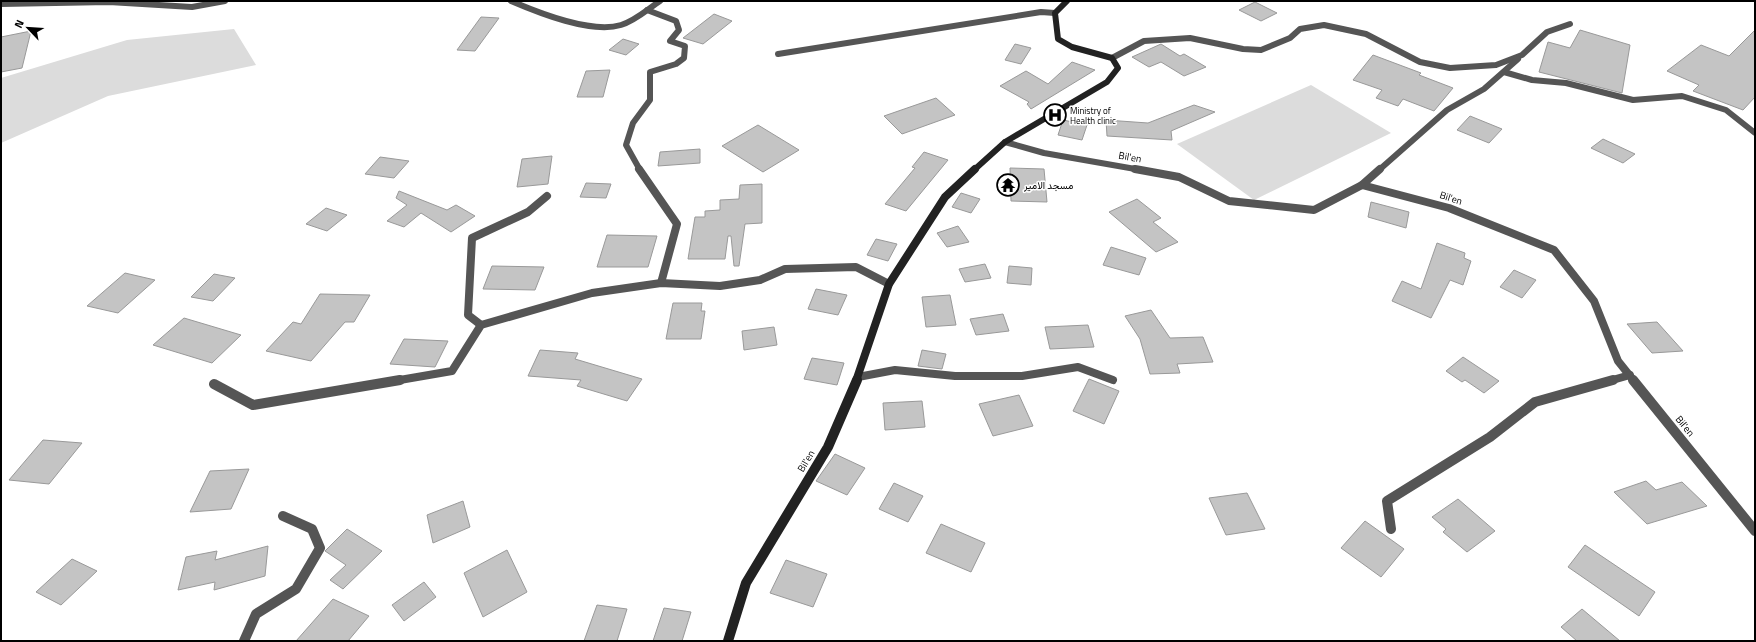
<svg xmlns="http://www.w3.org/2000/svg" width="1756" height="642" font-family="'Titillium Web',Vazirmatn,sans-serif">
<rect width="100%" height="100%" fill="#fff"/>
<!-- green -->
<g fill="#dcdcdc">
<path d="M234,29L256,65L108,96L1,143V78L127,40Z"/>
<path d="M1311,85L1391,133L1254,200L1177,144Z"/>
</g>
<!-- building -->
<g fill="#c4c4c4" stroke="#999">
<path d="M1255,2L1277,13L1261,21L1239,10Z"/>
<path d="M714,14L732,21L703,44L683,38Z"/>
<path d="M481,17L499,18L475,51L457,50Z"/>
<path d="M1580,30L1630,45L1622,93L1539,72L1548,42L1570,48Z"/>
<path d="M1755,30V97L1743,110L1693,91L1699,85L1667,71L1701,45L1729,56Z"/>
<path d="M31,31L22,68L1,72V37Z"/>
<path d="M623,39L639,44L626,55L609,50Z"/>
<path d="M1015,44L1031,48L1021,64L1005,60Z"/>
<path d="M1161,44L1180,56L1184,54L1206,67L1184,76L1161,62L1149,67L1132,57Z"/>
<path d="M1373,55L1421,73L1419,75L1453,88L1434,111L1403,99L1398,106L1376,98L1382,90L1353,80Z"/>
<path d="M1072,62L1095,70L1031,109L1027,104L1029,102L1000,86L1026,71L1048,84Z"/>
<path d="M610,70L603,97H577L586,71Z"/>
<path d="M936,98L955,115L902,134L884,116Z"/>
<path d="M1194,105L1215,112L1171,131L1172,140L1107,136L1106,120L1148,123Z"/>
<path d="M1470,116L1502,129L1489,143L1457,130Z"/>
<path d="M1063,120L1087,125L1082,140L1058,135Z"/>
<path d="M758,125L799,150L763,172L722,146Z"/>
<path d="M1603,139L1635,154L1623,163L1591,148Z"/>
<path d="M700,149V163L658,166L660,152Z"/>
<path d="M924,152L948,160L906,211L885,204L915,168L912,167Z"/>
<path d="M552,156L548,184L517,187L522,159Z"/>
<path d="M380,157L409,161L394,178L365,174Z"/>
<path d="M1010,168L1044,169L1047,202L1011,201Z"/>
<path d="M586,183L611,184L606,198L580,197Z"/>
<path d="M762,184V223L745,224L739,266H734L731,236H728L725,259H688L695,217H705V211L720,210V200L739,199L740,185Z"/>
<path d="M399,191L447,210L456,205L475,216L451,232L421,213L404,227L387,221L407,205L396,198Z"/>
<path d="M961,193L980,199L971,213L952,207Z"/>
<path d="M1137,199L1161,218L1153,222L1178,242L1156,252L1109,212Z"/>
<path d="M1371,202L1409,212L1406,228L1368,217Z"/>
<path d="M326,208L347,215L327,231L306,224Z"/>
<path d="M958,226L969,242L947,247L937,233Z"/>
<path d="M607,235L657,236L648,267H597Z"/>
<path d="M876,239L897,244L888,261L867,255Z"/>
<path d="M1437,243L1465,253L1464,258L1471,261L1463,285L1450,280L1431,318L1392,301L1402,281L1421,289Z"/>
<path d="M1111,247L1146,258L1139,275L1103,265Z"/>
<path d="M985,264L991,278L965,282L959,269Z"/>
<path d="M492,266L544,267L535,290L483,289Z"/>
<path d="M1009,266L1032,268L1031,285L1007,283Z"/>
<path d="M1514,270L1536,280L1522,298L1500,287Z"/>
<path d="M125,273L155,280L118,313L87,306Z"/>
<path d="M214,274L235,278L213,301L191,297Z"/>
<path d="M816,289L847,295L838,315L808,309Z"/>
<path d="M320,294L370,295L354,322H345L311,361L266,351L293,322L301,324Z"/>
<path d="M950,295L956,325L926,327L922,297Z"/>
<path d="M673,303H702L701,311H705L701,339H666Z"/>
<path d="M1151,310L1170,338L1203,337L1213,362L1177,364L1180,373L1150,374L1140,339L1125,316Z"/>
<path d="M1003,314L1009,331L976,335L970,319Z"/>
<path d="M184,318L241,335L212,363L153,345Z"/>
<path d="M1657,322L1683,351L1652,353L1627,324Z"/>
<path d="M1088,325L1094,347L1050,349L1045,327Z"/>
<path d="M774,327L777,345L744,350L742,331Z"/>
<path d="M404,339L448,341L435,367L390,364Z"/>
<path d="M540,350L578,353L575,359L642,379L627,401L577,386L581,380L528,376Z"/>
<path d="M922,350L946,354L942,369L918,366Z"/>
<path d="M1463,357L1499,381L1484,393L1465,380L1462,382L1446,371Z"/>
<path d="M812,358L844,363L837,385L804,379Z"/>
<path d="M1089,379L1119,391L1104,424L1073,411Z"/>
<path d="M1019,395L1033,426L993,436L979,404Z"/>
<path d="M922,401L925,427L885,430L883,403Z"/>
<path d="M43,440L82,443L49,484L9,480Z"/>
<path d="M835,454L865,468L847,495L816,481Z"/>
<path d="M249,469L231,509L190,512L210,471Z"/>
<path d="M1646,481L1656,490L1682,482L1707,506L1647,524L1614,492Z"/>
<path d="M894,483L923,496L908,522L879,509Z"/>
<path d="M1247,493L1265,529L1226,535L1209,498Z"/>
<path d="M1458,499L1495,531L1467,552L1443,532L1446,529L1432,517Z"/>
<path d="M463,501L470,527L433,543L427,515Z"/>
<path d="M1365,521L1404,549L1381,577L1341,548Z"/>
<path d="M941,524L985,543L971,572L926,553Z"/>
<path d="M347,529L382,551L343,589L330,580L346,565L325,551Z"/>
<path d="M1585,545L1655,592L1639,616L1568,567Z"/>
<path d="M268,546L265,576L214,590L215,582L178,590L186,557L217,551L215,560Z"/>
<path d="M507,550L527,592L483,617L464,573Z"/>
<path d="M72,559L97,571L61,605L36,592Z"/>
<path d="M786,560L827,574L813,607L770,593Z"/>
<path d="M424,582L436,597L404,621L392,605Z"/>
<path d="M333,599L369,616L348,641H296Z"/>
<path d="M597,605L627,609L617,641H584Z"/>
<path d="M664,608L691,612L682,641H653Z"/>
<path d="M1582,609L1620,641H1577L1561,627Z"/>
</g>
<g fill="none" stroke-linecap="round" stroke-linejoin="round">
<!-- street-far2 -->
<g stroke="#555" stroke-width="6">
<path d="M511,1C539,13 591,34 621,25C635,21 648,9 660,1"/>
<path d="M1,4L109,2L192,7L225,1"/>
<path d="M778,54L1041,12L1055,13"/>
<path d="M1112,58L1144,41L1190,38L1243,49L1261,50L1290,38L1300,29L1324,25L1366,34L1420,62L1450,68L1496,65L1522,55L1547,32L1570,24"/>
<path d="M1504,72L1532,80L1566,83L1633,100L1682,96L1726,110L1755,133"/>
<path d="M1005,142L1044,153L1141,170"/>
<path d="M640,170L626,145L633,123L650,100V72L676,64L684,58L685,46L670,41L679,30L676,21L647,10"/>
<path d="M1379,170L1447,110L1484,89L1518,59"/>
</g>
<!-- street-far1 -->
<g stroke="#555" stroke-width="8">
<path d="M639,169L677,224L661,283"/>
<path d="M1135,169L1179,177L1229,201L1314,210L1362,185L1449,208L1554,250L1594,301L1618,361L1634,381"/>
<path d="M1362,185L1380,169"/>
<path d="M481,325L468,315L472,238L528,212L547,196"/>
<path d="M858,377L895,370L955,376H1022L1078,367L1113,380"/>
<path d="M394,381L452,371L481,325L592,293L661,283L720,286L760,280L785,269L856,267L889,284"/>
<path d="M1609,381L1630,375"/>
</g>
<!-- street -->
<g stroke="#555" stroke-width="10">
<path d="M1633,380L1755,531"/>
<path d="M214,384L253,405L400,380"/>
<path d="M1391,529L1387,501L1490,437L1535,402L1613,380"/>
<path d="M244,641L256,614L296,589L320,548L312,529L283,516"/>
</g>
<!-- secondary-far2 -->
<path stroke="#222" stroke-width="6" d="M974,170L1005,142L1107,82L1118,68L1112,58L1072,47L1058,39L1055,13L1067,1"/>
<!-- secondary-far1 -->
<path stroke="#222" stroke-width="8" d="M856,381L889,284L945,197L975,169"/>
<!-- secondary -->
<path stroke="#222" stroke-width="10" d="M728,641L746,583L828,447L857,380"/>
</g>
<!-- icons -->
<defs>
<g id="hospital-ring" transform="scale(1.15)"><circle r="9.5" fill="#fff" stroke="#000" stroke-width="1.5"/><path d="M-5-5h3v3.5h4V-5h3V5h-3V1.5h-4V5h-3Z" fill="#000"/></g>
<g id="temple-ring" transform="scale(1.15)"><circle r="9.5" fill="#fff" stroke="#000" stroke-width="1.5"/><path d="M0-6L5-2H3V0L6.5 2.5H4V6H1.5V3h-3V6H-4V2.5H-6.5L-3 0V-2H-5Z" fill="#000"/></g>
</defs>
<g fill-rule="evenodd">
<use href="#hospital-ring" x="1055" y="115"/>
<use href="#temple-ring" x="1008" y="185"/>
</g>
<g text-anchor="middle" dominant-baseline="central" stroke-width="3" stroke-linejoin="round" paint-order="stroke">
<!-- far-poi labels -->
<g font-size="9" fill="#000" stroke="#fff" text-anchor="start">
<text x="1070" y="110">Ministry of<tspan x="1070" dy="10">Health clinic</tspan></text>
</g>
<!-- street labels -->
<g font-size="10" fill="#000" stroke="#fff">
<text transform="translate(1130 157) rotate(10)">Bil'en</text>
<text transform="translate(1451 198) rotate(18)">Bil'en</text>
<text transform="translate(1685 426) rotate(51)">Bil'en</text>
<text transform="translate(806 461) rotate(-59)">Bil'en</text>
</g>
<!-- poi labels -->
<g font-size="10" fill="#000" stroke="#fff" text-anchor="start">
<text x="1024" y="185">مسجد الامير</text>
</g>
</g>
<!-- border -->
<rect width="1756" height="642" fill="none" stroke="#000000" stroke-width="4"/>
<!-- north arrow -->
<g transform="translate(28 28) rotate(295)" stroke="#ffffff" stroke-width="3" paint-order="stroke">
<path d="M0-3L7 15L0 10L-7 15Z" fill="#000000"/>
<text y="-6" font-size="11" font-weight="bold" text-anchor="middle" fill="#000000">N</text>
</g>
</svg>
